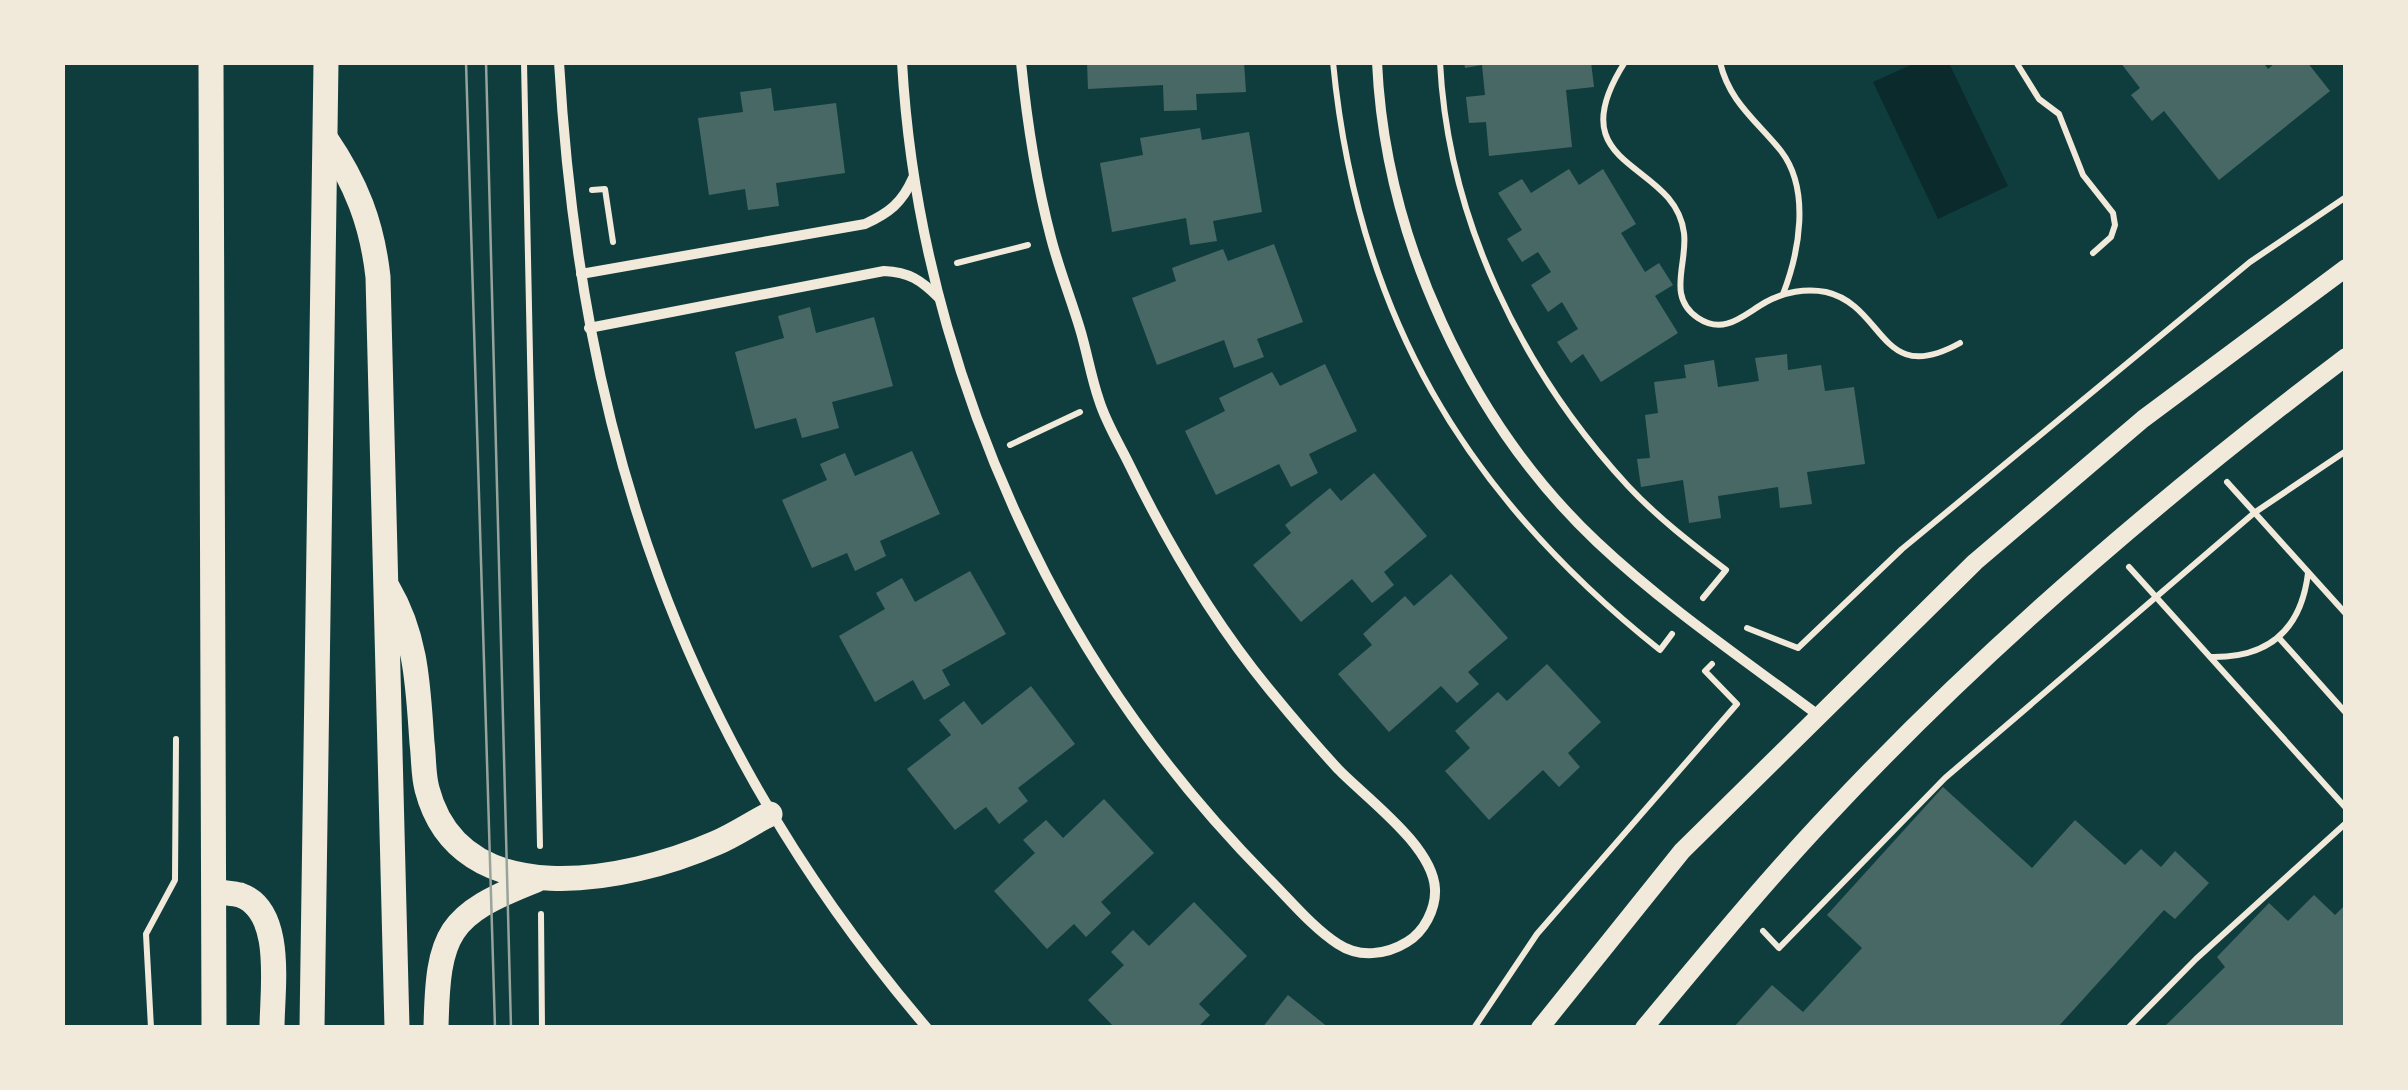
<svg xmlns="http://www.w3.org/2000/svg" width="2408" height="1090" font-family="'Nunito Sans',sans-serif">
<rect width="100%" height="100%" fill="#0f3d3e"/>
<!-- water -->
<path fill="#0a2a2b" d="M1915,63H1949L2008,186L1938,219L1873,82Z"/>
<!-- building -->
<g fill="#486865">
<path d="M1087,62H1244L1246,92L1196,94L1197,110L1164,111L1163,85L1088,89Z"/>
<path d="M1464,62H1591L1594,87L1566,90L1572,147L1489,156L1486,122L1469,123L1466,97L1485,95L1482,65L1465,68Z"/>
<path d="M2120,62H2263L2268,69L2276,62H2307L2330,91L2219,180L2164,111L2152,121L2131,95L2140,88Z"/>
<path d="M771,88L774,111L836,103L845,173L776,183L779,206L748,210L745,189L709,195L698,118L743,112L740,92Z"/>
<path d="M1200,128L1202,140L1249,132L1262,212L1213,221L1217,241L1190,245L1186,218L1112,232L1100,163L1143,155L1140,138Z"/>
<path d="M1569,169L1579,185L1603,169L1636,224L1621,233L1645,272L1659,263L1673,285L1655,296L1678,333L1601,382L1583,354L1571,363L1557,342L1578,329L1562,302L1548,312L1531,285L1551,272L1538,252L1522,262L1507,239L1522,230L1498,193L1522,179L1531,193Z"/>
<path d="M1274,244L1303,322L1257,339L1264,357L1234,368L1224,340L1157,365L1132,298L1176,281L1172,268L1223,249L1228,261Z"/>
<path d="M810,307L816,333L874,317L893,386L832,402L839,428L802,438L796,418L755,429L735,352L784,338L778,316Z"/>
<path d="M1787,354L1788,370L1821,365L1825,391L1854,387L1865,464L1807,472L1812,504L1780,508L1778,487L1718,496L1721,518L1689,523L1683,480L1641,487L1637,459L1650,458L1645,415L1658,413L1654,382L1686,378L1684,365L1714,360L1718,387L1759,381L1755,358Z"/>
<path d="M1325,364L1357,431L1309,454L1318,473L1291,487L1279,464L1216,495L1185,431L1225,411L1219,398L1272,372L1280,386Z"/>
<path d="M912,451L940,514L880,541L886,556L855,571L847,553L812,568L782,500L827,480L820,464L845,453L855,476Z"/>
<path d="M1374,473L1427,536L1384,572L1394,585L1372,603L1352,579L1301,622L1253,565L1291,533L1285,525L1330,488L1341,501Z"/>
<path d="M970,571L1006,634L942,670L950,685L924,700L913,680L875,702L839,636L885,609L876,593L902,578L915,602Z"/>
<path d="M1451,574L1508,638L1468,672L1479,684L1457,703L1441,686L1389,732L1338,674L1372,645L1363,634L1405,596L1414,606Z"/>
<path d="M1547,664L1601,722L1568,753L1580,767L1559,787L1543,770L1489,820L1445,771L1470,748L1455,731L1498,692L1507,701Z"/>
<path d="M1031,686L1075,744L1018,788L1028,801L999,824L986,807L955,830L907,769L951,735L939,720L964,701L982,725Z"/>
<path d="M1943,787L2032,868L2075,820L2125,865L2141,849L2161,867L2175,851L2209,883L2175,919L2164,910L2057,1028H1733L1772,985L1803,1012L1862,948L1827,915Z"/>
<path d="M1104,799L1154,853L1101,902L1111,913L1086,937L1074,924L1047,949L994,891L1035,853L1023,840L1046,820L1063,838Z"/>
<path d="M2314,895L2335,915L2346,904V1028H2163L2225,967L2217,957L2269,903L2288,921Z"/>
<path d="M1194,902L1247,956L1199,1004L1210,1015L1197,1028H1115L1088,1000L1124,965L1111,952L1133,930L1149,946Z"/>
<path d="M1288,995L1329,1028H1262Z"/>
</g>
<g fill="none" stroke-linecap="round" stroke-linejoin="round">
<!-- path -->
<g stroke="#f1e9da" stroke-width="6">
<path d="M524,62L540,846"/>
<path d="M1333,62C1357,313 1464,494 1660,650L1672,634"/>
<path d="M1440,62C1448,220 1522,371 1628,486C1657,517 1692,544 1726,570L1703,598"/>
<path d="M1625,62C1555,171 1675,159 1684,233C1688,263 1666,297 1698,318C1725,336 1744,314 1766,302C1784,292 1806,288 1826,292C1886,306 1879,388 1960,343"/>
<path d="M1720,62C1729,102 1757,121 1781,151C1811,190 1799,253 1783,294"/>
<path d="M2016,62L2039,99L2059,114L2083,175L2113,213L2115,225L2111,237L2093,253"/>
<path d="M592,190L605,189L613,242"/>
<path d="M957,263L1028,245"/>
<path d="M1010,445L1080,412"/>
<path d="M2227,482L2346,614"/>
<path d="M2129,567L2346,808"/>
<path d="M1747,628L1798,648L1902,549L2250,262L2346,197"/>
<path d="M2279,638L2346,713"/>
<path d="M2211,657C2268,658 2301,631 2308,573"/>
<path d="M541,914L542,1028"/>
<path d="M1763,931L1779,948L1945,778L2254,513L2346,451"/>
<path d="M151,1028L146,934L175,880L176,739"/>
<path d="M1474,1028L1537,934L1737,704L1705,671L1712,664"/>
<path d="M2128,1028L2196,959L2346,823"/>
</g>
<!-- minor -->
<g stroke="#f1e9da" stroke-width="10">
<path d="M559,62C581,437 681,740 927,1028"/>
<path d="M902,62C912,241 964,416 1046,575C1104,687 1181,790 1269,879C1290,900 1313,928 1338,944C1359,958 1386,955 1407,942C1424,932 1436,909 1435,889C1433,846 1366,798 1338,769C1314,743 1291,716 1269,689C1214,622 1168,544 1130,466C1120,445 1106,423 1099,400C1091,377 1087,352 1080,329C1071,299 1059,269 1051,238C1036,181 1027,122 1021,62"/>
<path d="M1377,62C1385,238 1469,421 1597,542C1665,606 1743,659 1818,715"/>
<path d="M581,274L865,224C889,213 902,203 913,178"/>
<path d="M589,328L884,271C909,272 921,280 939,298"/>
</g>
<!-- tertiary -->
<g stroke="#f1e9da" stroke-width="18">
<path d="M1540,1028L1682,851L1975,562L2143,419L2346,268"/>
<path d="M1644,1028C1704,956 1764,883 1828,815C1985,647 2162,496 2346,357"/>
</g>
<!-- primary -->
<g stroke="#f1e9da" stroke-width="25">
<path d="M211,62L214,1028"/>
<path d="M326,139C356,183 372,223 378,277L397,1028"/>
<path d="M388,588C417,637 418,688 422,743C424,758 423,774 427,789C460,916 627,882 716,843C735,835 752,823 770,814"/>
<path d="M216,891C223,893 232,893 240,895C285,911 272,990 272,1028"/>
<path d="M312,1028L326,62"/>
<path d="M436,1028C438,932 447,915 536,880"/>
</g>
<!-- tram -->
<g stroke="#97a49c" stroke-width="2.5">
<path d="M466,62L495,1028"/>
<path d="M486,62L511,1028"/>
</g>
</g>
<!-- border -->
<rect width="2408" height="1090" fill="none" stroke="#f1e9da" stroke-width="130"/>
</svg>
